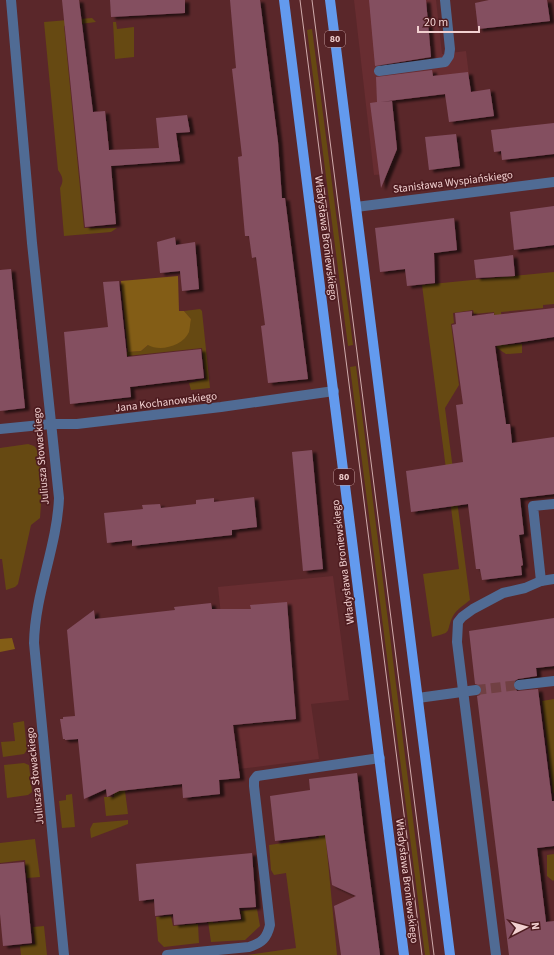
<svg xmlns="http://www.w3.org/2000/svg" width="554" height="955" font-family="'Source Sans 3',sans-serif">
<defs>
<filter id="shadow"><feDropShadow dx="4.5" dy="2.5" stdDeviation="1" flood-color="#0009"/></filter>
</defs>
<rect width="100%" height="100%" fill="#5a272a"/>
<!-- built -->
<g fill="#682d31">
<path d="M354,0H436L442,54L466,51L471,92L391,101L397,149L387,174L374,175Z"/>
<path d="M333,576L349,700L311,704L319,759L239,769L238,758L236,757L218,587Z"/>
</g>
<!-- green -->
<g fill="#664912">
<path d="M92,18L96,22L64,26L84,228H117L111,232L64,236L60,188C64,181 63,177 58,170L44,22Z"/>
<path d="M113,22H116L117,29L134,27V57L115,59Z"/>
<path d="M312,29L353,345L348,346L307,30Z"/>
<path d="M554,272V304L543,305V308L501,312L505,345L522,344V353L506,354L497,348L495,335H497L494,312L474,314L473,310L453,313L454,323L451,324L459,385L445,408L470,600C464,605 457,609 453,616C445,632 454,632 432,637L423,574L459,569L422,285Z"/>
<path d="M200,309L202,311L210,388L191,390L189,383L206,379L202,348L127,356L126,352L141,351L148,345L191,319L184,311Z"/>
<path d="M356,366L430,955H425L350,367Z"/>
<path d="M28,444L34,446C45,455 41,504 40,518L31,525L18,584L15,587L6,590L2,559H0V448Z"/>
<path d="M554,699V793H553L542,701Z"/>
<path d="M24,721L27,750L24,754L3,757L1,742L15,741L13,723Z"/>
<path d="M109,736L122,768L128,814L106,816L104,797H114Z"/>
<path d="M24,763L29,765L32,792L28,795L7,798L4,765Z"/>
<path d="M72,794L75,827L62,828L59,801L66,800V795Z"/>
<path d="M128,820V824L91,838L90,829L93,823Z"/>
<path d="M325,831L337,955H247L296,948L286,873L274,875L271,870L269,845L319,838L318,833Z"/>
<path d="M35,839L40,877L27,878L25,860L0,863V843Z"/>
<path d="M554,854V880L553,881L547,876V855Z"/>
<path d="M257,909L260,926L245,940L211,942L208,921L213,920V923L242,920L241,911Z"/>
<path d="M171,916L173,926L198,924L199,943L164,947L158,941L156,917Z"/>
<path d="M44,926L47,955H21L20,946L35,944L33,927Z"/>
</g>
<!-- forest -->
<g fill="#835d16">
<path d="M178,276L179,311H184L191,319C190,323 190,328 189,332C183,346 160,352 148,345L141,351L128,352L121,281Z"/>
<path d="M12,638L15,649L0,652V639Z"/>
</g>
<!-- building -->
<g fill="#844f61" filter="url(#shadow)">
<path d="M62,0H79L93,112L105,111L109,150L159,148L156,118L187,115L190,132L176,133L180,161L111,166L116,224L85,227Z"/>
<path d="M110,0H185V13L111,17Z"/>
<path d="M230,0H260L278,142L282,198H285L308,379L268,383L261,326L265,325L256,257L252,258L249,236H245L238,157L242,156L232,69L236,68Z"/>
<path d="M369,0H426L431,57L375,66Z"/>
<path d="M489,0H547L550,21L478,29L475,3Z"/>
<path d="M432,70L433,76L468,72L471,92L490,89L494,116L449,122L445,94L380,102L392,101L397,149L381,188L370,103L377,102L376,77Z"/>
<path d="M554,123V154L502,160L501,151L494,152L491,130Z"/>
<path d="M456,134L460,166L429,170L425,137Z"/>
<path d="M554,206V245L514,250L510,212Z"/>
<path d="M454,218L457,250L434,253L435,283L407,286L405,269L380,272L375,228Z"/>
<path d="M175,237L176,245L195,242L199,289L182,291L180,271L160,273L157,242Z"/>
<path d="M513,255L515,276L476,278L474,260Z"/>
<path d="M11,269L25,408L0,411V270Z"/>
<path d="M119,281L127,357L201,349L204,378L130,387L131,397L70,404L64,332L108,327L103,282Z"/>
<path d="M554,308V337L495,346L506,424H510L512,443L554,437V494L520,498L524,534L519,535L523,565L521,566L522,575L482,580L480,569H476L468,504L411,512L406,471L463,462L456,405L463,404L452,325L456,324L455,313L472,311V316L494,313V315Z"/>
<path d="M312,450L323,569L303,571L292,452Z"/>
<path d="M254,497L257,527L232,530V535L132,546V540L107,543L104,513L143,509L142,505L160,504L161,508L196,504V500L214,498V502Z"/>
<path d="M287,602L296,719L233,725L240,778L219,780L220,794L183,798L182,784L119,791L107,797L106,789L84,799L78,739L65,740V739H63L60,719H63V717L75,716L67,630L94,610L95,619L175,610L174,607L211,603L212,609H251L250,605Z"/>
<path d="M554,618V666L536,668L537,676L518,679L513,682V685L517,691L538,689L552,801H554V846L537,848L546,922L554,921V955H509L477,696L480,695L482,690L481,686L475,684L469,631Z"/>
<path d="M357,773L364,833L380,955H341L334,906L356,896L332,885L325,835L275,841L270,796L310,790L309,779Z"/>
<path d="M252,853L256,907L239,908L241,919L174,925L173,914L155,916L154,899L139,901L136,864Z"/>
<path d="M24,862L32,943L3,946L0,914V864Z"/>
</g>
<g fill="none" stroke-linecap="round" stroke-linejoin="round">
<!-- minor-tunnel -->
<path stroke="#714043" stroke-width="10" stroke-dasharray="10 5" stroke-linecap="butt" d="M476,690L519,685"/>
<!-- minor -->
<g stroke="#506b94" stroke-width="10">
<path d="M11,0L32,243L59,498C57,547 35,593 34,643L64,955"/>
<path d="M379,71L445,62L449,56L450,49L445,0"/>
<path d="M356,207L554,182"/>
<path d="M0,429L51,424H77L221,407L334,391"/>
<path d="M541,581L533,506L554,504"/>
<path d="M519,685L554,681"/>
<path d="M418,698L476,690"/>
<path d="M167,955L249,947C262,943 267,938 270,925L254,786V780L257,776L380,758"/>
<path d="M496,955L457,642L458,622L462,617L473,609L503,593L525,588L541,581L554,579"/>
</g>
<!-- primary -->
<g stroke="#639aee" stroke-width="10">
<path d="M284,0L404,955"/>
<path d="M330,0L450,955"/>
</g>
<!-- tram -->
<g stroke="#d0abac" stroke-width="1">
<path d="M300,0L422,955"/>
<path d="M312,0L434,955"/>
</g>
</g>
<g text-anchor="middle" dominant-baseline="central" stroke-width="3.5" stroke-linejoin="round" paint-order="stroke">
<!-- shield labels -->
<g fill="#4e1c20" stroke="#c19b9c" stroke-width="1">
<rect x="325" y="31" width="20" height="16" rx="3"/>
<rect x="334" y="469" width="20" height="16" rx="3"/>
</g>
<g font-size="10" font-weight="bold" fill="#f2d1d1">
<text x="335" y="39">80</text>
<text x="344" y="477">80</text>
</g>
<!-- street labels -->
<g font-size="11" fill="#f2d1d1" stroke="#4e1c20">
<text transform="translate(453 182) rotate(-7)">Stanisława Wyspiańskiego</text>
<text transform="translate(326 238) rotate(83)">Władysława Broniewskiego</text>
<text transform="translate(166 402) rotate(-7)">Jana Kochanowskiego</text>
<text transform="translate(41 456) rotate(-95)">Juliusza Słowackiego</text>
<text transform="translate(343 562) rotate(-97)">Władysława Broniewskiego</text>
<text transform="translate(35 776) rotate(-96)">Juliusza Słowackiego</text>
<text transform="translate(407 881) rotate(83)">Władysława Broniewskiego</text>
</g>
</g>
<!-- north arrow -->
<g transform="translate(526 927) rotate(84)" stroke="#4e1c20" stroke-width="3" paint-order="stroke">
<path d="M0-3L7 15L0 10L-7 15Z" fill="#f2d1d1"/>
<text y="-6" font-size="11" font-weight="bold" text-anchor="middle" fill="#f2d1d1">N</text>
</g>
<!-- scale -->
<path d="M418 26v6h61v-6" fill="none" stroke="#f2d1d1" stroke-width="2"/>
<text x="424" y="26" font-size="12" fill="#f2d1d1" stroke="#4e1c20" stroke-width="3" paint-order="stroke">20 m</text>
</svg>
